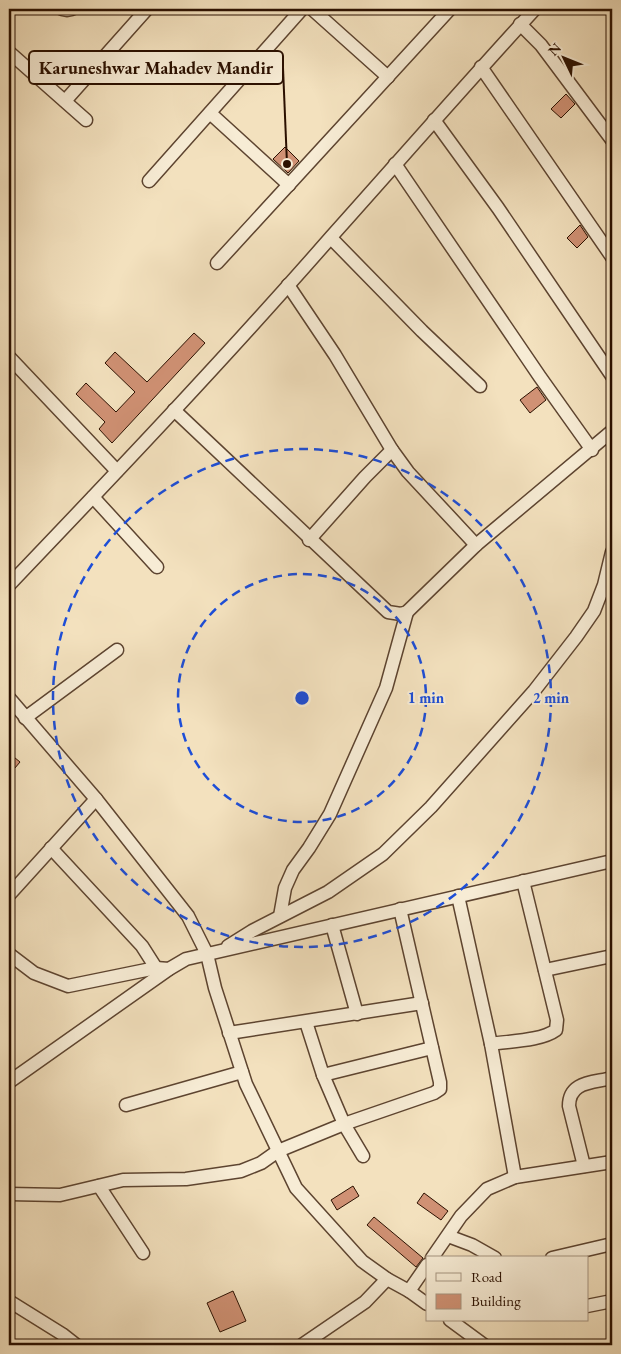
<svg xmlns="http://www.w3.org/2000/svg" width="621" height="1354" font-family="'EB Garamond',serif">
<rect width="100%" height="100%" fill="#f3e1be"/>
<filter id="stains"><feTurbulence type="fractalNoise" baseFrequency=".004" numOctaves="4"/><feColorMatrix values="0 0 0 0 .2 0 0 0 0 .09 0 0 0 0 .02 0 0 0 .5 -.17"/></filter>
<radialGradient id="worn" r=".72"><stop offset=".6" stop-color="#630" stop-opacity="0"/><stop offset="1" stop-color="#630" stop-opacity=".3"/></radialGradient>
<!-- building -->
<g fill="#d09174" stroke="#2b1000">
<path d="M566,94L575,104L561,118L551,109Z"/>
<path d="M285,147L299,161L288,173L273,159Z"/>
<path d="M580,225L588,237L577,248L567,238Z"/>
<path d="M194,333L205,343L112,443L99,429L105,422L76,394L86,383L116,412L135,392L105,363L115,352L147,382Z"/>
<path d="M537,387L546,400L530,413L520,400Z"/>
<path d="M9,753L20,762L9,775Z"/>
<path d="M353,1186L359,1196L337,1210L331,1200Z"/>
<path d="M424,1193L448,1211L441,1220L417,1203Z"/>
<path d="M374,1217L423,1258L416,1267L367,1225Z"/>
<path d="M233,1291L246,1321L220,1332L207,1303Z"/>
</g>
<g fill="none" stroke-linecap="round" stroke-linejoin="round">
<!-- minor casing -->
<g stroke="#5d4430" stroke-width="15">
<g id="minor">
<path d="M62,9L67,10L72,9"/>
<path d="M312,9L388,77"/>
<path d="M520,24L541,45L612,140"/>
<path d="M9,52L86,120"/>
<path d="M481,67L612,257"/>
<path d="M65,101L147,9"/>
<path d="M210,113L289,185"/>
<path d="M434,120L498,208L612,376"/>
<path d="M395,164L540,377L592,450"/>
<path d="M149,181L302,9"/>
<path d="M331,238L422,331L480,386"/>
<path d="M217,263L450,9"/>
<path d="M288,285L335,355L392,450L408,472L476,545"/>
<path d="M9,357L117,471"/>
<path d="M174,410L388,612L401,614L407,612L476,545L612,431"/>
<path d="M93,497L157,567"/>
<path d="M309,540L365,477L392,450"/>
<path d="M9,585C118,471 227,356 331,237C399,161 466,84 535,9"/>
<path d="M9,698L96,799L188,916L207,954L215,988L246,1084L296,1188L362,1261L387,1279L409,1291L427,1304"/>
<path d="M25,718L117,650"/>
<path d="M51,848L142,946L156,968"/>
<path d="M9,895L96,799"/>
<path d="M458,896L491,1044L515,1177"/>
<path d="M280,916L285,888L293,870L309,848L330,814L386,688L407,612"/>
<path d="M332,925L357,1014"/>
<path d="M228,946L252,931L328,892L383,854L431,807L534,691L576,637L594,611L604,585L612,552"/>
<path d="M9,954L34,973L68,986L156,968L169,969"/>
<path d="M545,970L612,956"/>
<path d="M306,1022L323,1075L344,1124L363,1156"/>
<path d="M229,1033L422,1003"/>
<path d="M491,1044C510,1041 541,1041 556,1030L557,1020L523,881"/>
<path d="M323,1075L432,1048"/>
<path d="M9,1082L169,969L186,959L612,861"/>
<path d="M126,1105L242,1072"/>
<path d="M584,1166L569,1106C569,1081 593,1083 612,1078"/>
<path d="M99,1186L143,1253"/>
<path d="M9,1194L60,1195L123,1180L186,1179L241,1171L261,1163L278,1151L344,1124L434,1093L440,1089V1082L400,909"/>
<path d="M448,1236L472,1245L495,1258"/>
<path d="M432,1258L461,1216L487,1189L515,1177L612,1162"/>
<path d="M552,1258L612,1244"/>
<path d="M409,1291L427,1265"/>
<path d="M9,1301L62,1334L76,1345"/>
<path d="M587,1306L612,1301"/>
<path d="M450,1320L484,1345"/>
<path d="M302,1345L365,1302L387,1279"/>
</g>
</g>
<!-- minor -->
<use href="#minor" stroke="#f7ecd5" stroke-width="12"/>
</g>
<!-- distance rings -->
<g fill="none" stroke="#1d4ed8" stroke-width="2.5" stroke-dasharray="9 6">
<circle cx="302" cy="698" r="124"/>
<circle cx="302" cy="698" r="249"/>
</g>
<circle cx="302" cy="698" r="8" fill="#1d4ed8" stroke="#f7ecd5" stroke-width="2.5"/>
<g font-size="15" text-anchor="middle" font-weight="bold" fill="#1d4ed8" stroke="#f7ecd5" stroke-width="4" stroke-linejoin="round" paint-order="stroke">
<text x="426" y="703">1 min</text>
<text x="551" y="703">2 min</text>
</g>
<!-- callouts -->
<path fill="none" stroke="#2b1000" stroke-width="2" d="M287 164L283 68"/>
<circle fill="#2b1000" stroke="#f7ecd5" stroke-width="2" cx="287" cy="164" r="5"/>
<rect fill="#f7ecd5" stroke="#2b1000" stroke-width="2" x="29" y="51" width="254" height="33" rx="5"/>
<g font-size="18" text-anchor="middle" font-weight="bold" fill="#2b1000">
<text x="156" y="74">Karuneshwar Mahadev Mandir</text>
</g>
<!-- margin -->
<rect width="621" height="1354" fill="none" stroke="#f3e1be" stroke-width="30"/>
<rect x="10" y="10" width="601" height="1334" fill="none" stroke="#2b1000" stroke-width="2.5"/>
<rect x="15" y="15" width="591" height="1324" fill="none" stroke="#2b1000"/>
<!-- legend -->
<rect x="426" y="1256" width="162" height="65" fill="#f7ecd5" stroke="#a59480"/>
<rect x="436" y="1273" width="25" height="8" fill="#f7ecd5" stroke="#a59480"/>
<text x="471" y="1282" font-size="15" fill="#2b1000">Road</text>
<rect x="436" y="1294" width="25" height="15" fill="#d09174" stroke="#a59480"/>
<text x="471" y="1306" font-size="15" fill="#2b1000">Building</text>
<!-- north arrow -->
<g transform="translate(564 58) rotate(313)" stroke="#f7ecd5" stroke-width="4" paint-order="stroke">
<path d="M0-4L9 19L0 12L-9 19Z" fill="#2b1000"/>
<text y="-8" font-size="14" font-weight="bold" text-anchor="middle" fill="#2b1000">N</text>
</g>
<rect width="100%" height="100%" filter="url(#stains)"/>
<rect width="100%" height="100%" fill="url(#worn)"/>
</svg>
